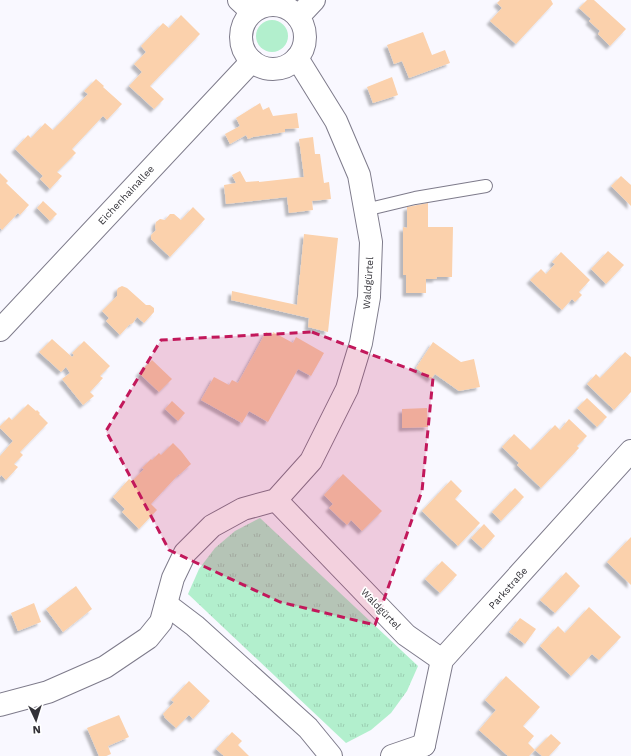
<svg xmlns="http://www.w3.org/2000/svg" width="631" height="756" font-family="'Work Sans',sans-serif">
<defs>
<pattern id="park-tufts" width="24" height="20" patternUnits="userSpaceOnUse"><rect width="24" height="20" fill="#b2efcd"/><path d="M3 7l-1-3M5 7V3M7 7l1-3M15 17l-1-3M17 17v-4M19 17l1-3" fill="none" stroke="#9acdb1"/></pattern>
<filter id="shadow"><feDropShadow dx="-3.5" dy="3.5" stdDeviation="1" flood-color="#0004"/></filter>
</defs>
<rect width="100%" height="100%" fill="#f9f8ff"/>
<!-- grass -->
<circle fill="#b2efcd" cx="272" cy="36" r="16"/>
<!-- park -->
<path fill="url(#park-tufts)" d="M260,518L418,666L407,691L391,713L371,730L346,743L188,594L199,569L215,548L235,531Z"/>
<!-- building -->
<g fill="#fbd1ac" filter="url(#shadow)">
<path d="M500,0H551L553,4L516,44L490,21L502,8L497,3Z"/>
<path d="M587,0H594L626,29L610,46L598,34L600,31L589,21L591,19L579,8Z"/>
<path d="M181,15L200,34L150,86L164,99L154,109L129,86L142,72L134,64L146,52L141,46L163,23L169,28Z"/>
<path d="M423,32L432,55L445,50L450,63L409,78L402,61L394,64L387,45Z"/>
<path d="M392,77L398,95L373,103L367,87Z"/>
<path d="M96,79L104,86L103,87L122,104L107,120L103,116L72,149L76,153L57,172L62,176L50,189L40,179L43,176L15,149L28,135L31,138L45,123L53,130L88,94L84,91Z"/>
<path d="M260,103L263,110L269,107L273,116L297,113L299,128L285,129V132L253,137L248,139L246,135L230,144L225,134L240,126L236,118Z"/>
<path d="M313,137L315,154H320L324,183L329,182L331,199L312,201L313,210L289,213L287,197L226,204L224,185L236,183L232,175L240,171L246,182L259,181V182L304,177L299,139Z"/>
<path d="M0,173L8,181L6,183L29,205L20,215L18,213L2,230L0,228Z"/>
<path d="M621,176L631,185V206L611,186Z"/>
<path d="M43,201L57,214L50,221L37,208Z"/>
<path d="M428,203V227H453L452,277H437L436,279H426V293H406V275H403V227L407,228V207Z"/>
<path d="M193,207L205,219L170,257L151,239V235L156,230L155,227L156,222L160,219L165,220L170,214H174L181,220Z"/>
<path d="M304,234L338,238L328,332L308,327L309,318L231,300L232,291L297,305Z"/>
<path d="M608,251L624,265L606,284L591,269Z"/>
<path d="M561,252L590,280L579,292L582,295L575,302L572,299L562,310L530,280L541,269L546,274L555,264L552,262Z"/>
<path d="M122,286L127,288L146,305H150L154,308V312L144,323L137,317L133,323L129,325L120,335L106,321L109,318L102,311L117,296V290L118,288Z"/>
<path d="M266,332L272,335L273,332L293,343L296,337L324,353L311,376L298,369L268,422L249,411L242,423L201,400L214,377L229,385L232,380L238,383Z"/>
<path d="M52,339L72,357L74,355L72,353L84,341L110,366L100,376L103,378L90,392L94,396L83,405L62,379L70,373L66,367L61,372L39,352Z"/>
<path d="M433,342L461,362L474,359L480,387L459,391L435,374L431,379L416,368Z"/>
<path d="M625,352L631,357V392L614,410L587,384L596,374L600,378Z"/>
<path d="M152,360L172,379L159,392L139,373Z"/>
<path d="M587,398L607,417L597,427L577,408Z"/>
<path d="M172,401L185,413L178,421L165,409Z"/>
<path d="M28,404L36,411L37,410L40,413L39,414L48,423L20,452L23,455L14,464L18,467L6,480L1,475L0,477V456L13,441L0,428V426L9,417L12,420Z"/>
<path d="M427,408L428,427L402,428V409Z"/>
<path d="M569,419L587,436L577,446L579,448L541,488L517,465L519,463L502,447L514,434L531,450L555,425L560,430Z"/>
<path d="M173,443L181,451L191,464L180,474L178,475L151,504L157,510L139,529L122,512L125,509L113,497L129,479L132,481L144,469L142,468L151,459L152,460L159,453L161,455Z"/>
<path d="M343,474L382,511L362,531L351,520L347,525L329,508L333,504L324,495Z"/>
<path d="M451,480L462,491L455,499L480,523L458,546L422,511Z"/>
<path d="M515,488L524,497L501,521L492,512Z"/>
<path d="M484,524L495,536L483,549L471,538Z"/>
<path d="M631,537V585L607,562Z"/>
<path d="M442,561L457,575L440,593L425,579Z"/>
<path d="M566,572L580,586L555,613L540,600Z"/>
<path d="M76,586L92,609L63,632L46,609Z"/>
<path d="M34,603L41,622L18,631L11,613Z"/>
<path d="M589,607L621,637L599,660L592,654L571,676L540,646L558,626L565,633Z"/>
<path d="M520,618L536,629L525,644L509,632Z"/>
<path d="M506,676L540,707L523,726L534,736L528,743L535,750L551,734L561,743L549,756H542L535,750L529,756H508L479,730L496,710L485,700Z"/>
<path d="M189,681L210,701L193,719L189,715L176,728L164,717H165L163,714L174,702L171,700Z"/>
<path d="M119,715L129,737L108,746L111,754L106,756H99L87,728Z"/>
<path d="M232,732L242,741L238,745L249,756H224L216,749Z"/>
</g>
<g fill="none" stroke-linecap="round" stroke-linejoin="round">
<!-- lane casing -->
<g stroke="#7e7b8b" stroke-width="14">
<path id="lane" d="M365,210L415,198L486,186"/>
</g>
<!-- street casing -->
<g stroke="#7e7b8b" stroke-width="24">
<g id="street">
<path d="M239,0L252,12"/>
<circle cx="273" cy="37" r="32"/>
<path d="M298,17L314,0"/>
<path d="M0,330L252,61"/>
<path d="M276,500L406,635L442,660"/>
<path d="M166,604L195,626L308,728L331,756"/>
<path d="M0,705L48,692L105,667L148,638L161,622L173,578L185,553L212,526L243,509L276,500L311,461L347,389L361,343L369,297L371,242L359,175L336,121L297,58"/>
<path d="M424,745L442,660L631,451"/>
<path d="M392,756L424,745"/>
</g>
</g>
<!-- lane -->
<use href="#lane" stroke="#fff" stroke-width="12"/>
<!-- street -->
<use href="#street" stroke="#fff" stroke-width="22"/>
</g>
<!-- marked area -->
<path fill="#c2185b" fill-opacity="0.2" stroke="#c2185b" stroke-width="3" stroke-dasharray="8 5" stroke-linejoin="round" d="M312,332L433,378L422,491L375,625L280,602L169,550L106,431L161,340Z"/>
<g text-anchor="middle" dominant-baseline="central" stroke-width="3.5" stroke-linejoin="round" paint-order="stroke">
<!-- street labels -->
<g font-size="10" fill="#333238" stroke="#fff">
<text transform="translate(126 195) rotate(-47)">Eichenhainallee</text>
<text transform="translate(368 283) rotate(-86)">Waldgürtel</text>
<text transform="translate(508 588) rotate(-48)">Parkstraße</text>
<text transform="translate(381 609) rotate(46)">Waldgürtel</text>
</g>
</g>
<!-- north arrow -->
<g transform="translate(36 720) rotate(176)" stroke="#ffffff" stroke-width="3" paint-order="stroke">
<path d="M0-3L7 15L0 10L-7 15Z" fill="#333238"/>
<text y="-6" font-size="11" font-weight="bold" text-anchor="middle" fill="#333238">N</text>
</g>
</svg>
